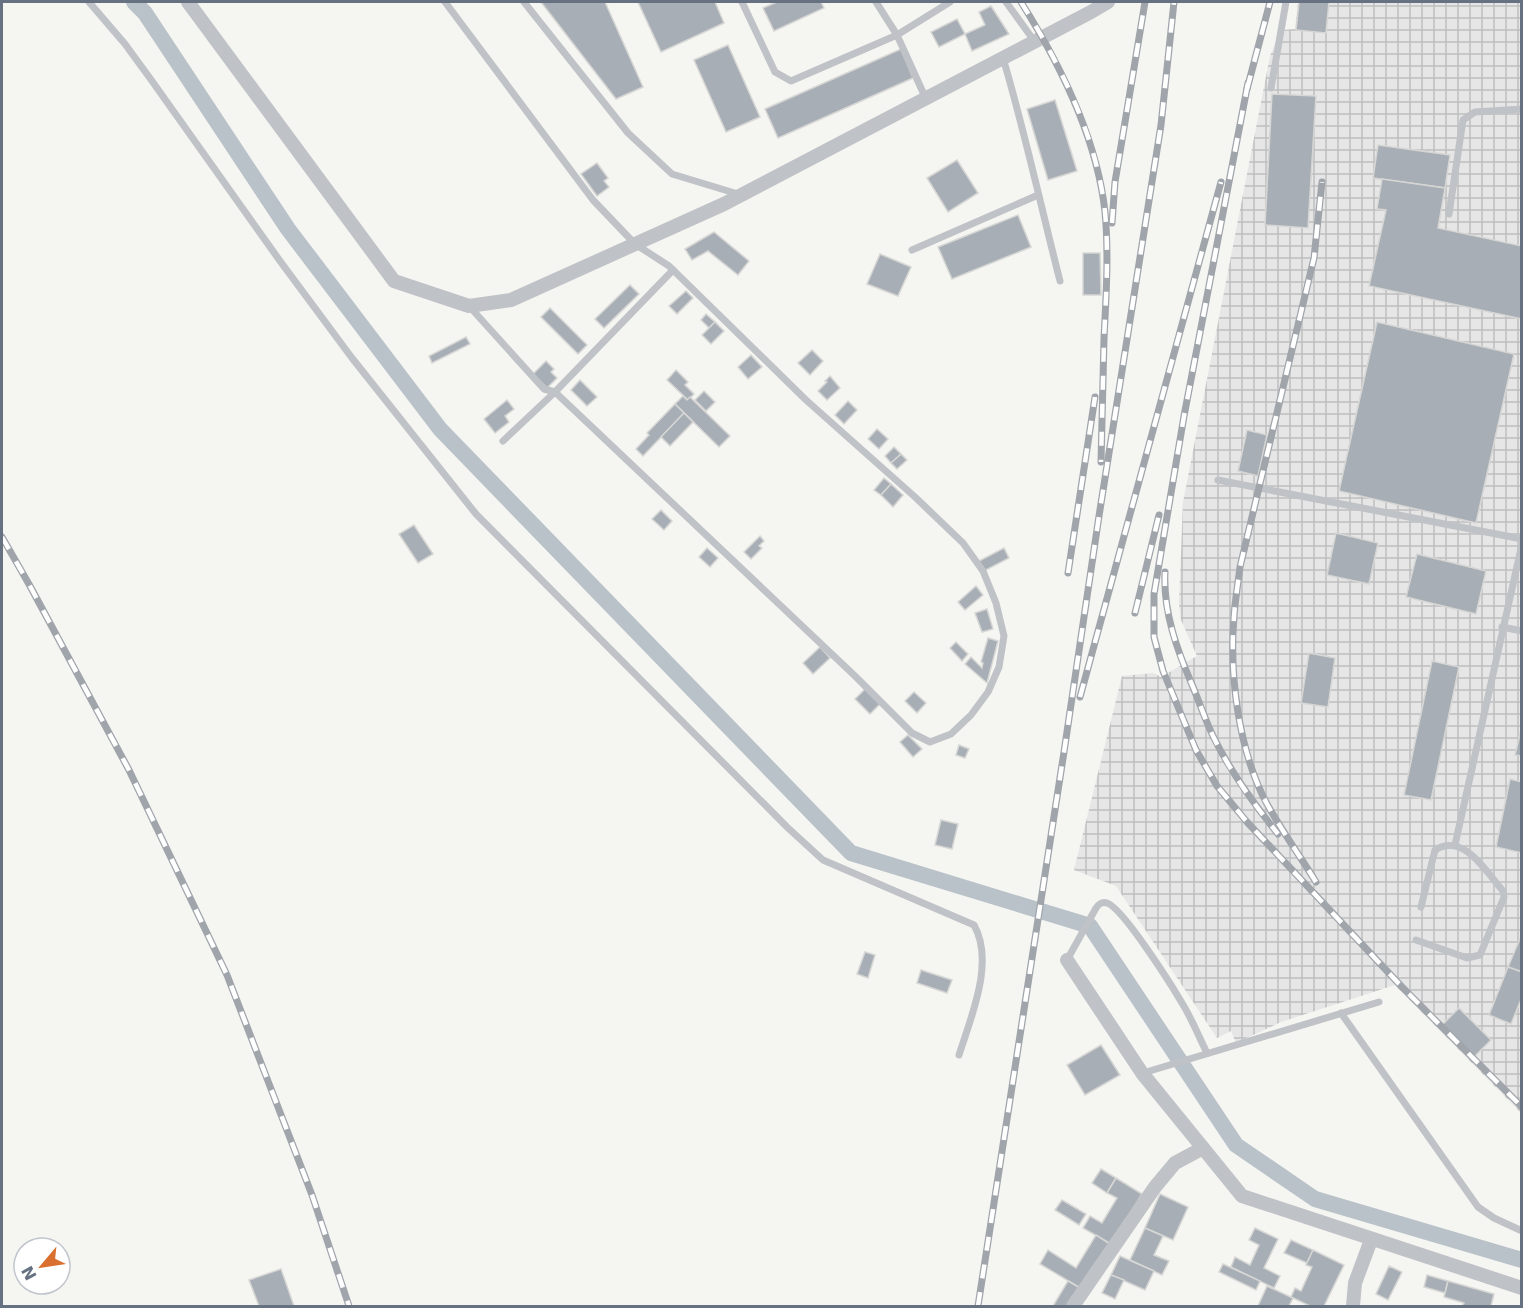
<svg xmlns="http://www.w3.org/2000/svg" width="1523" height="1308" font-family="'DejaVu Sans',sans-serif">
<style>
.industrial{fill:url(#industrial-grid)}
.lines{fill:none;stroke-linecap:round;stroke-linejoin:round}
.canal{stroke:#b9c2c8;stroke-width:16}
.building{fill:#a8aeb5;stroke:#d6d7d5;stroke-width:1.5}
.service{stroke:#bfc2c6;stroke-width:7}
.minor{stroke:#bfc2c6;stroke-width:14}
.rail-casing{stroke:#a0a5ab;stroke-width:7}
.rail{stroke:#fff;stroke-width:4.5;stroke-dasharray:14;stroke-linecap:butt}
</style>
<defs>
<pattern id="industrial-grid" width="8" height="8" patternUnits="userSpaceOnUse" patternTransform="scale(1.5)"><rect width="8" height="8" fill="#e6e6e6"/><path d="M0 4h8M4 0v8" fill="none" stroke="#bebfc0"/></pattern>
</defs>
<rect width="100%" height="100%" fill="#f5f5f2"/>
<path class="industrial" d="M1298,2H1521V1113L1395,985L1281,1022L1236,1043L1231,1031L1217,1038L1116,886L1074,870L1122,676L1153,673L1161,677L1197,656L1181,620L1179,604L1183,502L1270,56L1281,30L1295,29Z"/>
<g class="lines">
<path class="canal" d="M134,2L145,13L288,229L440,429L851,853L1090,926L1236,1145L1315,1199L1522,1260"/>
</g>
<g class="building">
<path d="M541,2H605L643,87L616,99Z"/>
<path d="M638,2H715L724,23L661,52Z"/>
<path d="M777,2H821L824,8L774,31L763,8Z"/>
<path d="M1299,2H1329L1326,33L1296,30Z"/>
<path d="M991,6L1009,34L972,51L965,34L985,25L979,12Z"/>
<path d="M957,19L965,34L939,47L931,32Z"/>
<path d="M728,45L760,117L726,132L694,60Z"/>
<path d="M901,49L913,78L778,138L765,109Z"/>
<path d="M1272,94L1316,96L1308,228L1265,225Z"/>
<path d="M1055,100L1077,171L1048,180L1027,109Z"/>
<path d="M1378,145L1450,155L1445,188L1373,178Z"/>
<path d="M957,160L978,193L948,212L927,178Z"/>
<path d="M597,163L608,178L604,181L609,187L597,196L581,174Z"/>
<path d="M1382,179L1445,188L1438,228L1522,246V319L1369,286L1386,210L1377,209Z"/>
<path d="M1018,215L1031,247L952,279L938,247Z"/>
<path d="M714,232L749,261L738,275L708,251L692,260L685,249Z"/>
<path d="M1083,253H1100L1101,295H1083Z"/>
<path d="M880,254L911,267L898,296L867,284Z"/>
<path d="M630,285L639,294L604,328L595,319Z"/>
<path d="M686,291L693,298L677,314L669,306Z"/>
<path d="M550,308L587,345L578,354L541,317Z"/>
<path d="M706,314L715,322L709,328L701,320Z"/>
<path d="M715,322L724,331L711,344L702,335Z"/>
<path d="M1377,322L1514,354L1476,523L1339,491Z"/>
<path d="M466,337L470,344L432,363L429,356Z"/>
<path d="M812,350L823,361L810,375L798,363Z"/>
<path d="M751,355L762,367L748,379L738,367Z"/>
<path d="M546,361L554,369L551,372L557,378L547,388L533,374Z"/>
<path d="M676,370L688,382L685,385L694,394L688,400L667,380Z"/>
<path d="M830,376L840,388L827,400L818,391L827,382L825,381Z"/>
<path d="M580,380L597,397L587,406L571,390Z"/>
<path d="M704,391L715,402L706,411L695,400Z"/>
<path d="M683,396L687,400L690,397L730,436L719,447L675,404Z"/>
<path d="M507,400L514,409L505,416L509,422L495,433L484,419Z"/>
<path d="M848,401L857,410L844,424L835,415Z"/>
<path d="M675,404L684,413L643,456L636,449L649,435L647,433Z"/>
<path d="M684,413L693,422L670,446L661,437Z"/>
<path d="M877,429L888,439L879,449L868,439Z"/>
<path d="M1247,430L1267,435L1258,476L1238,471Z"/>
<path d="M894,447L901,454L891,463L885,456Z"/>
<path d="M901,454L907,460L897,469L891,463Z"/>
<path d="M884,478L891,484L881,495L874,490Z"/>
<path d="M891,484L903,495L893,507L881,495Z"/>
<path d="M661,510L672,521L664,530L652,519Z"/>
<path d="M414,525L433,554L418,563L399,534Z"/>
<path d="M1336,533L1378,543L1369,584L1327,575Z"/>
<path d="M760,536L764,541L759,546L762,548L751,559L744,552Z"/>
<path d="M707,548L718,558L710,567L699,557Z"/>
<path d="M1004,548L1009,558L984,571L979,561Z"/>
<path d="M1417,554L1486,571L1476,614L1406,597Z"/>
<path d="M976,586L983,595L965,610L958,602Z"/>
<path d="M987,609L993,629L982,632L975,613Z"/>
<path d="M988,638L998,641L987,683L965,664L971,657L982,668L983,663L981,662Z"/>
<path d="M956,642L968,654L962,661L950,648Z"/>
<path d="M820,647L830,658L813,674L803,663Z"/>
<path d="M1309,653L1335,658L1328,707L1301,703Z"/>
<path d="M1432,661L1459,667L1431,800L1404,795Z"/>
<path d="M865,689L880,704L870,714L855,699Z"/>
<path d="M914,692L926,703L917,713L905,701Z"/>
<path d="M1522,726V756L1515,755Z"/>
<path d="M908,735L922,749L913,757L900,742Z"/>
<path d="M959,745L969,749L965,758L956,755Z"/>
<path d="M1510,779L1522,782V853L1496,847Z"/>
<path d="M941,820L958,824L952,849L935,845Z"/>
<path d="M1522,934V972L1508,967Z"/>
<path d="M865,952L875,955L868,978L857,974Z"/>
<path d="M1508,967L1522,972V997L1511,1024L1489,1015Z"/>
<path d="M921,970L952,980L947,993L917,983Z"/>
<path d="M1459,1008L1491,1040L1471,1060L1439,1028Z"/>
<path d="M1101,1045L1120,1075L1085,1095L1067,1065Z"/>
<path d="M1101,1169L1116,1178L1107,1193L1092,1183Z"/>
<path d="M1116,1178L1142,1194L1111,1244L1083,1228L1090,1216L1102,1223L1117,1198L1107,1193Z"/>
<path d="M1160,1194L1188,1207L1173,1240L1145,1228Z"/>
<path d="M1062,1200L1086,1214L1079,1225L1055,1210Z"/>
<path d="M1145,1228L1163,1236L1154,1255L1169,1261L1162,1275L1130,1260Z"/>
<path d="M1255,1228L1278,1239L1264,1268L1280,1276L1274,1288L1231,1267L1235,1257L1250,1265L1259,1245L1249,1240Z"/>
<path d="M1096,1235L1110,1244L1082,1289L1040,1264L1048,1250L1076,1268Z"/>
<path d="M1291,1240L1313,1250L1307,1263L1284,1253Z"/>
<path d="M1313,1250L1344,1265L1324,1306H1310L1291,1297L1295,1288L1301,1291L1312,1267L1306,1265Z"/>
<path d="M1120,1256L1154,1271L1145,1290L1111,1275Z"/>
<path d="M1223,1264L1260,1281L1256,1290L1219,1272Z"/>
<path d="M1389,1266L1402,1272L1388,1300L1376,1294Z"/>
<path d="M281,1269L294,1306H259L249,1280Z"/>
<path d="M1111,1275L1124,1280L1115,1299L1102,1293Z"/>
<path d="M1427,1275L1448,1281L1445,1293L1424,1287Z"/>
<path d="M1068,1281L1080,1288L1069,1306H1053Z"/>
<path d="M1448,1281L1494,1294L1491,1306H1462L1464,1303L1444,1297Z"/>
<path d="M1267,1286L1293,1298L1289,1306H1258Z"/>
</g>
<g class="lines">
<g class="service">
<path d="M89,2L125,44L152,81L280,261L352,358L476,514L788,828L823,860L974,925C995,962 971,1017 959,1055"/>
<path d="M445,2L593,200L635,244L669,266L806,400L915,497L963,543L983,571L996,603L1004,636L999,667L988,692L971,715L951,734L930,742L912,733L855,676L555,392L544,389L469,306"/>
<path d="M524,2L628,133L672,174L738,194"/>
<path d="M742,2L775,72L791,81L897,35L926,99"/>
<path d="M876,2L897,35L950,2"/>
<path d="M1006,2L1035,42"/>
<path d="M1003,58C1025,132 1041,207 1060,281"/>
<path d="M1271,88L1286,2"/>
<path d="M1449,214L1463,120L1475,112L1522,109"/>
<path d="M912,250L1038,195"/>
<path d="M503,441L555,392L673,270"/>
<path d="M1218,480L1522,539"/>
<path d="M1502,627L1522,631"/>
<path d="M1455,845L1522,544"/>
<path d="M1416,940L1467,958L1480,955L1504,897L1503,891C1486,872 1464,832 1435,850L1421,907"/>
<path d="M1067,960L1096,908C1099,904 1102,901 1107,903C1123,908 1172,986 1182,1003C1192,1019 1199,1037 1207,1053"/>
<path d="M1341,1013L1478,1207L1494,1218L1522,1231"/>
<path d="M1143,1073L1379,1002"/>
</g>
<g class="minor">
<path d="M188,2L394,281L469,306L511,300L724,204L1091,12L1108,2"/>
<path d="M1067,960L1142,1073L1242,1196L1522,1288"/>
<path d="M1073,1306L1155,1187L1175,1163L1203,1148"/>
<path d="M1353,1306L1355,1283L1371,1240"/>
</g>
<g class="rail-casing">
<g id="rail">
<path d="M1021,2C1060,64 1097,137 1105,212C1109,255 1106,296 1104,339C1103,380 1102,421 1101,462"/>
<path d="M1248,83L1184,416L1154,594V637L1163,671L1196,750L1217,786L1247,822L1402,987L1522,1107"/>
<path d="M1247,89L1270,2"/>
<path d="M1112,223L1115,182L1145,2"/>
<path d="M2,537L30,586L129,770L227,975L312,1195L349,1306"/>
<path d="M1165,572C1163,612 1177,650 1193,687C1200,704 1206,722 1214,738C1231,773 1254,804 1278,834"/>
<path d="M1068,573L1095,397"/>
<path d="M1135,613L1159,515"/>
<path d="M1080,697L1221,182"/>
<path d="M1316,882C1300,856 1282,831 1267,804C1239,752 1229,676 1234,617C1235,600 1238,584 1240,567L1314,258L1322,182"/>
<path d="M978,1306L1064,752L1099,516L1161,125L1174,2"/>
</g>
</g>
<use href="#rail" class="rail"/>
</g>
<rect width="1523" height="1308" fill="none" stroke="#667181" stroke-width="6"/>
<g transform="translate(42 1266) rotate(241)"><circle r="28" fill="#ffffff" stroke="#c2c6cd" stroke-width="1.5"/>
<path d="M0-4.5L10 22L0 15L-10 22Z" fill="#d9702f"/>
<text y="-9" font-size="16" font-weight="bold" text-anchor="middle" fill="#667181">N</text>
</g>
</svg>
